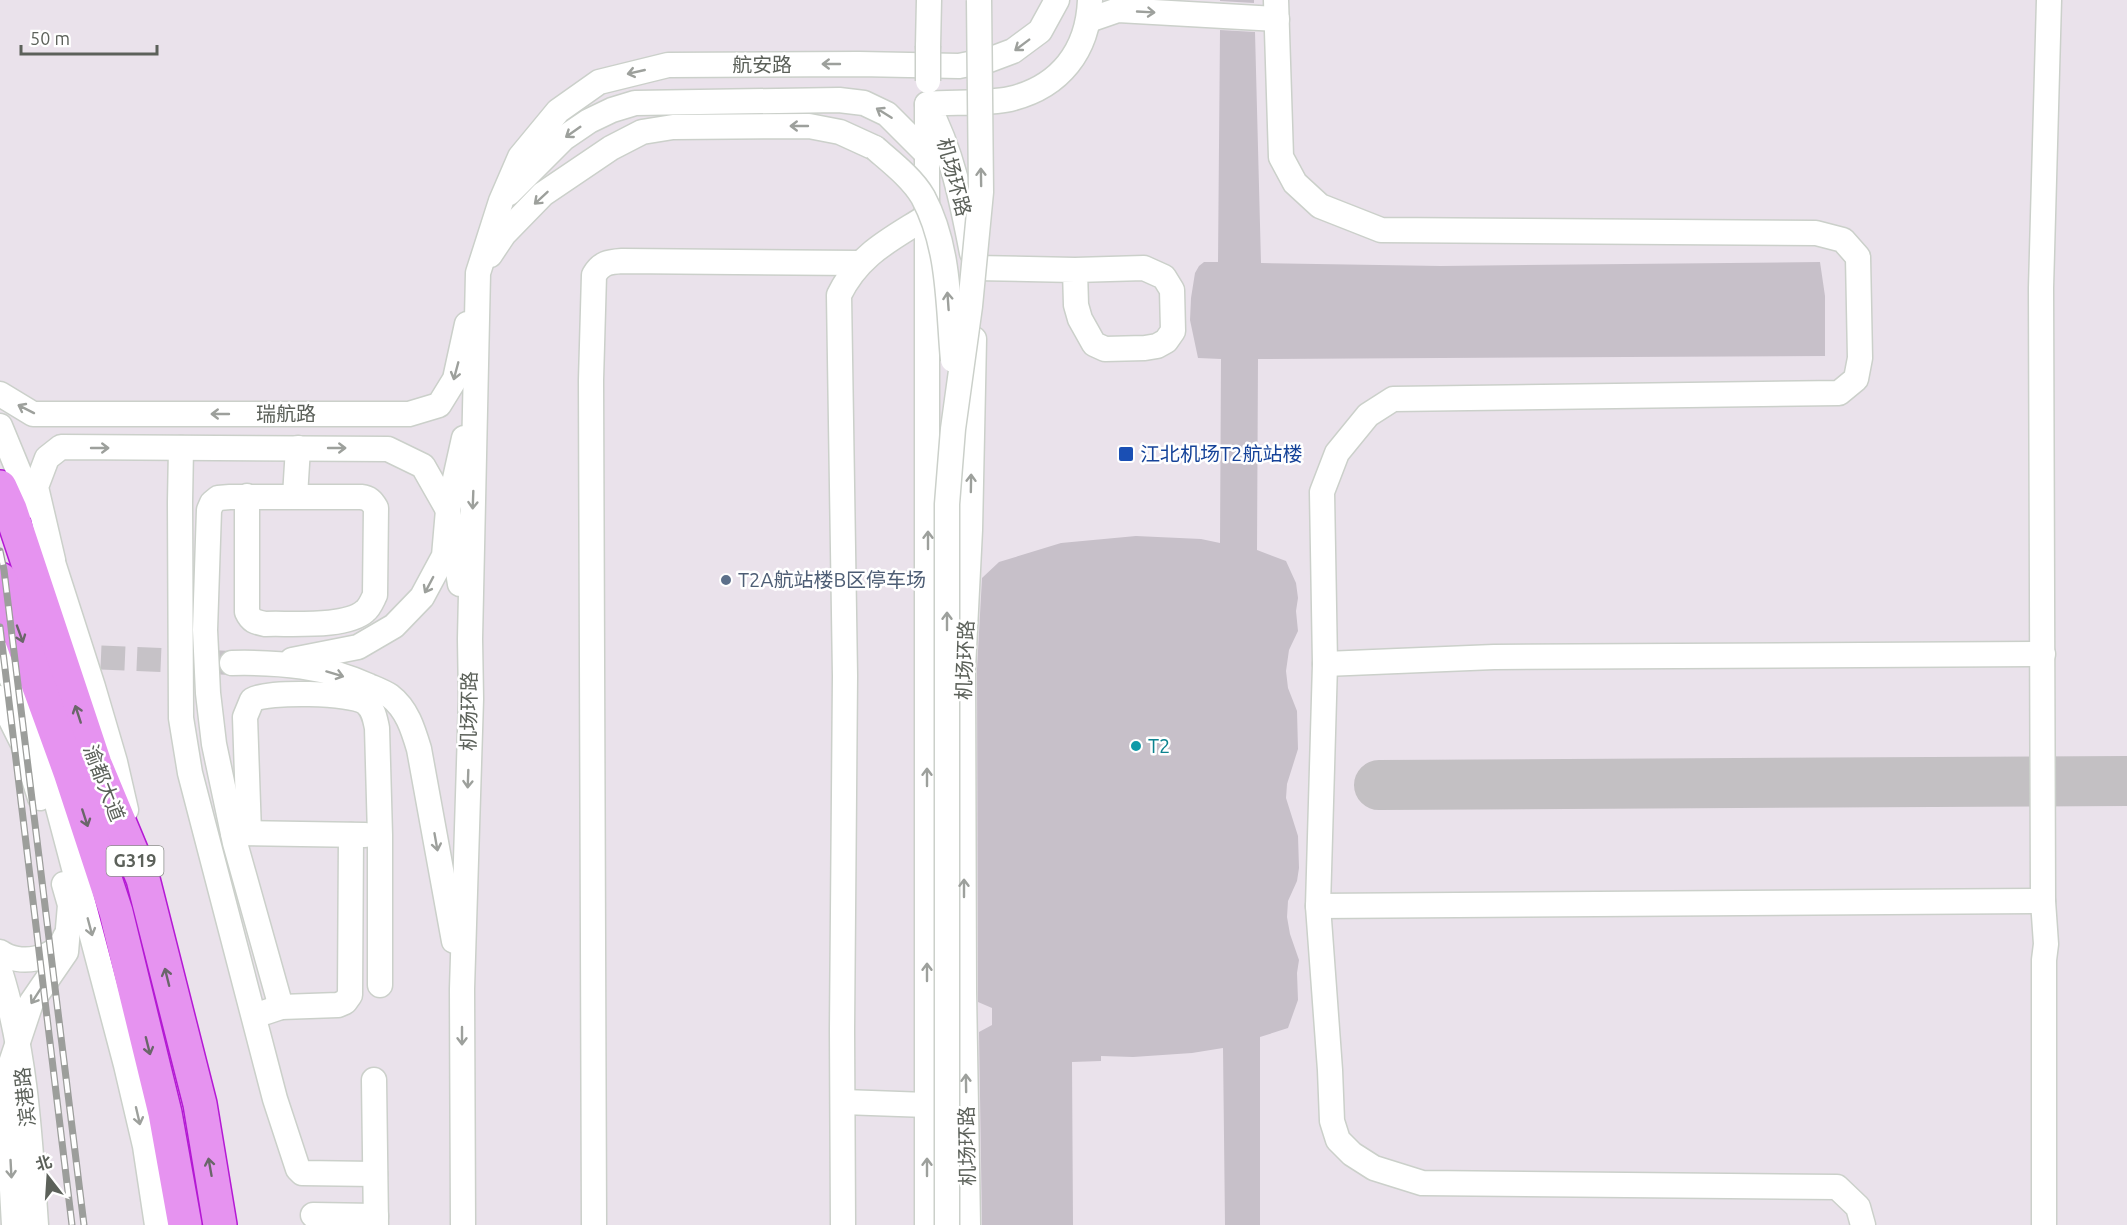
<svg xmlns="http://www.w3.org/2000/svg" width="2127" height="1225" font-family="Ubuntu,'Noto Sans SC',sans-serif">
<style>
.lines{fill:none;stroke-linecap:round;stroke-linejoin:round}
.taxiway{stroke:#c3c0c3;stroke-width:50}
.building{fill:#c7c0c9}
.minor-tunnel{stroke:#c6c2c7;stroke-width:24;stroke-dasharray:24 12;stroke-linecap:butt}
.minor-casing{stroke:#cbd0ca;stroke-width:27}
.highway-casing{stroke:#b419d4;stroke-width:36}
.minor{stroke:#fff;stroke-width:24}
.highway{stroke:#e693f0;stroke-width:33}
.rail-casing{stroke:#9c9e9b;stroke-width:7}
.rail{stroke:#fff;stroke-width:4.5;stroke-dasharray:14;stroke-linecap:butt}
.minor-bridge-casing{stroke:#cbd0ca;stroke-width:27;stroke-linecap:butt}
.minor-bridge{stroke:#fff;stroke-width:24}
.oneway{stroke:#9da09c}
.oneway2{stroke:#6a6669}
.transit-dot{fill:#1a4fb4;stroke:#fff;stroke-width:2}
.service-dot{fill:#5c6f8a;stroke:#fff;stroke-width:2}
.culture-dot{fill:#0f9aa8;stroke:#fff;stroke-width:2}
.labels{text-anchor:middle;stroke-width:5;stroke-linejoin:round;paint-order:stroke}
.shield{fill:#fff;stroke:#8d908c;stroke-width:1.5}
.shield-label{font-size:18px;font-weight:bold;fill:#5c615a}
.street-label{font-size:20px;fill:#5c615a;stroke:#fff}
.transit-label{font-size:20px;fill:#164399;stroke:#fff;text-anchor:start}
.service-label{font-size:20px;fill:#4e5e75;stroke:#fff;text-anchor:start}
.culture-label{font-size:20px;fill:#0d838f;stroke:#fff;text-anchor:start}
</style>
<rect width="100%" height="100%" fill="#eae2eb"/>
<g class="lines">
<path class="taxiway" d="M1379,785L2127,781"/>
</g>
<g class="building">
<path d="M1220,0H1254V3L1220,1Z"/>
<path d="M1220,30L1255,32L1261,263L1441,266L1820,262L1825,296V356L1258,359L1257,550L1286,561L1296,583L1298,598L1296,611L1298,631L1289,650L1286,671L1288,688L1297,711L1298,749L1287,784L1286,798L1298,836L1299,868L1297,881L1288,901L1287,917L1290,934L1299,960L1297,973L1298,1000L1288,1028L1260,1037V1225H1225L1223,1048L1192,1053L1133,1057L1101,1056V1061L1072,1062L1073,1225H982L979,1032L992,1025V1008L978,1002L977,669L982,578L999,562L1061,543L1136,536L1201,539L1220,543L1221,359L1198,358L1190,320L1191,298L1195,273L1199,266L1204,262H1218Z"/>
</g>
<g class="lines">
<path class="minor-tunnel" d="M65,656L232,663"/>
<g class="minor-casing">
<g id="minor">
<path d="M1276,0L1281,157L1295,183L1320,206L1381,230L1816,233L1843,240L1858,257L1860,358L1856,379L1839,393L1393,399L1368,415L1337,453L1322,492L1325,664L1318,906L1330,1070L1332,1121L1338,1140L1352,1154L1374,1168L1422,1183L1837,1187L1858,1207L1863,1225"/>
<path d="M1089,20L1118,10L1277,19"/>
<path d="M928,46L929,0"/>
<path d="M509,193L564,138L589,121L612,110L635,103L839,100L864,103L887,114L926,153"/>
<path d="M972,253C962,201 952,151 927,104C951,102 988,104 1010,99C1060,87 1088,51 1090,0"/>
<path d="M490,255L504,234L543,194L611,148L642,132L673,127L809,126L840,132L875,148"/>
<path d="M975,268L1075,270L1144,268L1164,277L1172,290L1173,331L1166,341L1157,346L1145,348L1105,349L1094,344L1080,319L1076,305L1075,270"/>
<path d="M0,394L33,414H409L439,405L455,379L467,324"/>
<path d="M0,426L33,506"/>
<path d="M181,448L180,502L181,718L190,773L275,1099L298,1169L302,1173L375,1174"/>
<path d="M247,496V612C251,621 255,622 265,624C291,623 346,628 365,611C370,607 372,601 375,595L376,508C372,501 369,498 361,497H230L218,498L212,503L209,510L205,630L208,693L214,744L235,843L281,1007"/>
<path d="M295,496L298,448"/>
<path d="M48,547L93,687L115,762L126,810"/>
<path d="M53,560L36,487L47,458L61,447L388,449L423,466L448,510L460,584"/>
<path d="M0,653L42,747L126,1065L145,1146L157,1225"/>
<path d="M292,660L358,647L394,626L422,597L444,556L448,510L464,438"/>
<path d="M232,663C279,662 326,666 369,686C376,689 384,692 390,696C407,709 413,729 419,749L454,941"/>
<path d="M1325,664L1494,657L2043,654"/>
<path d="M0,698L23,744L40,798"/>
<path d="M233,833L365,835"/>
<path d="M249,833L245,717L252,700C267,691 352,692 366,703C374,710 375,719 377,728L380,835V985"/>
<path d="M1318,906L2043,901"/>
<path d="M0,952C18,966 57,960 65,937"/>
<path d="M0,971C26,1053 30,1139 36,1225"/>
<path d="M266,1012L281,1007L338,1005L345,1002L350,995L351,835"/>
<path d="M0,1071L8,1119L14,1225"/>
<path d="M374,1080L376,1225"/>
<path d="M3,1087L31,1003L66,952L70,905L64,884"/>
<path d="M843,1102L927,1105"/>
<path d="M313,1215L376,1216"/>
<path d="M463,1225L462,989L471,699L470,639L478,273L501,201L520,157L558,111L599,82L668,65L859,64L959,66L989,60L1013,51L1040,31L1057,0"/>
<path d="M594,1225L591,380L594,275C601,263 608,262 622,261L858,263"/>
<path d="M843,1225L842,1030L845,676L839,295C859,254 890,240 926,217"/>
<path d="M927,1225V105"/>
<path d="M968,1225L964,991L963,669L970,530L974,339"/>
<path d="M2044,1225V960L2046,944L2043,901L2041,288L2049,0"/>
</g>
</g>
<g class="highway-casing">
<g id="highway">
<path d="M0,487L10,509L95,764L143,879L200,1104L220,1225"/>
<path d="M0,579L70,772L116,912L165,1113L185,1225"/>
</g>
</g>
<use href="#minor" class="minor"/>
<use href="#highway" class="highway"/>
<g class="rail-casing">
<g id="rail">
<path d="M0,551L4,570L84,1225"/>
<path d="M0,627L72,1225"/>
</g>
</g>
<use href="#rail" class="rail"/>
<g class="minor-bridge-casing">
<g id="minor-bridge">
<path d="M928,81V46"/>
<path d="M875,148C891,162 912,178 923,197C950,247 948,306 953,360"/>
<path d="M947,1225V504L953,429L970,306L981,192L979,0"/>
</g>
</g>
<use href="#minor-bridge" class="minor-bridge"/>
</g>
<defs><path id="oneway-shaft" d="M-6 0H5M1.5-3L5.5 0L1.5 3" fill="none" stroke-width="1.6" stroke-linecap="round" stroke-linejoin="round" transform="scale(1.5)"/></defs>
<g class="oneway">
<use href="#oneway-shaft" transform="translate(1146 12) rotate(3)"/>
<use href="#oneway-shaft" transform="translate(1022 45) rotate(143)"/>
<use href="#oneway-shaft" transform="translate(831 64) rotate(180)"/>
<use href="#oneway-shaft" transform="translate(636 72) rotate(167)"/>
<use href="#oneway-shaft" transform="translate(884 113) rotate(-148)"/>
<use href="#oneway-shaft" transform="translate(799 126) rotate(-180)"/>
<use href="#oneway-shaft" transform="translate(573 132) rotate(145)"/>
<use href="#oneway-shaft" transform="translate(981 177) rotate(-91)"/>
<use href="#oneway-shaft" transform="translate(541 198) rotate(137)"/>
<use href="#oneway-shaft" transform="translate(948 301) rotate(-94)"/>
<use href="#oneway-shaft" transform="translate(456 371) rotate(105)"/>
<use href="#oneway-shaft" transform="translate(26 409) rotate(-153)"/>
<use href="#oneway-shaft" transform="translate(220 414) rotate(180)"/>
<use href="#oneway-shaft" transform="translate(100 448)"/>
<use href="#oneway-shaft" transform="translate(337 448)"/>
<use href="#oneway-shaft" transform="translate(971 483) rotate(-89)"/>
<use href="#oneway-shaft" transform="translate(473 500) rotate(92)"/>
<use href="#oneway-shaft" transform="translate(928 540) rotate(-90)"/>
<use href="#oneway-shaft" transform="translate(429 585) rotate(118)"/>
<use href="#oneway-shaft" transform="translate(947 621) rotate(-90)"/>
<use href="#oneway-shaft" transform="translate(335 674) rotate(17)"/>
<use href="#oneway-shaft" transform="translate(927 777) rotate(-90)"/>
<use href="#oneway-shaft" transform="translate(468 779) rotate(92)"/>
<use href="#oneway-shaft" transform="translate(436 842) rotate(80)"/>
<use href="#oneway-shaft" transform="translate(964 888) rotate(-90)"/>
<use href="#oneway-shaft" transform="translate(90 927) rotate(75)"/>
<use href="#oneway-shaft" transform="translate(927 972) rotate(-90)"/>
<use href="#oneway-shaft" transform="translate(36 996) rotate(123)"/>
<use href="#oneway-shaft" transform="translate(462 1036) rotate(90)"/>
<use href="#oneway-shaft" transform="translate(966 1083) rotate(-91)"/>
<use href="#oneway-shaft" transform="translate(138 1116) rotate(77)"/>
<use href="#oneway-shaft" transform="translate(927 1167) rotate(-90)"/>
<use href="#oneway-shaft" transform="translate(11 1169) rotate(87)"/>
</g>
<g class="oneway2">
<use href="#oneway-shaft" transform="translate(20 634) rotate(70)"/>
<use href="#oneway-shaft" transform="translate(78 714) rotate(-108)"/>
<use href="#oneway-shaft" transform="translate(85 818) rotate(72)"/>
<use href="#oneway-shaft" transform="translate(167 977) rotate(-104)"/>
<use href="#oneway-shaft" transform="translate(148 1046) rotate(76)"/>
<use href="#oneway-shaft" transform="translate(210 1167) rotate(-100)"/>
</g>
<rect class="transit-dot" x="1118" y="446" width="16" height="16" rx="3"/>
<circle class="service-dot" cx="726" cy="580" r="6"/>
<circle class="culture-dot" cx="1136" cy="746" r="6"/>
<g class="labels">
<rect class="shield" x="106.5" y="846" width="57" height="30" rx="4.5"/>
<g class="shield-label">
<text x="135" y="867">G319</text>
</g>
<g class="street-label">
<text x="762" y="72">航安路</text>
<text transform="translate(954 177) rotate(75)" y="7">机场环路</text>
<text x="286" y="421">瑞航路</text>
<text transform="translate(965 660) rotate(-88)" y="7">机场环路</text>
<text transform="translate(469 711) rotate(-89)" y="7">机场环路</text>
<text transform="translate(104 783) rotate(69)" y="7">渝都大道</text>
<text transform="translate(25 1097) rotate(-96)" y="7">滨港路</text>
<text transform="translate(967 1146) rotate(-91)" y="7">机场环路</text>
</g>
<g class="transit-label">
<text x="1140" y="461">江北机场T2航站楼</text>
</g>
<g class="service-label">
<text x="738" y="587">T2A航站楼B区停车场</text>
</g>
<g class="culture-label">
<text x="1148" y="753">T2</text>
</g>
</g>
<g transform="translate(48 1177) rotate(343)" stroke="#ffffff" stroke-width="4.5" paint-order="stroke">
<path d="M0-4.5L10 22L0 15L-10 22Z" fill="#5c615a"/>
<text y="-9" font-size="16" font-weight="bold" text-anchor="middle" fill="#5c615a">北</text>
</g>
<path d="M21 45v9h136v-9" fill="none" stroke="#5c615a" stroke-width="3"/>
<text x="30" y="45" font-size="18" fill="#5c615a" stroke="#ffffff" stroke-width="4.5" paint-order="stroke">50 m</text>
</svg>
